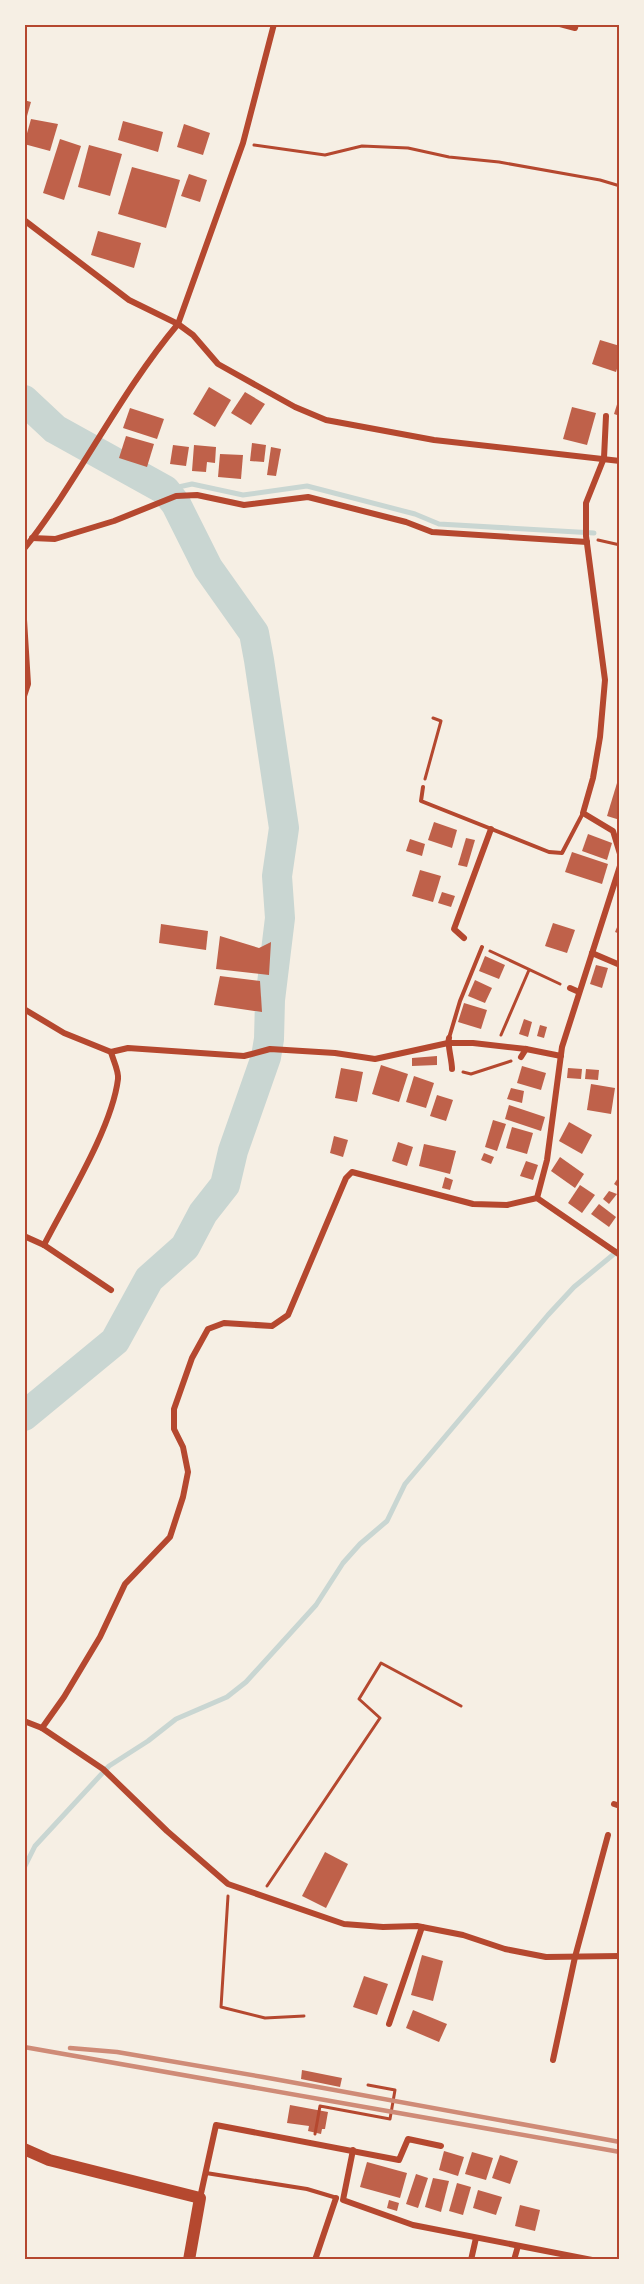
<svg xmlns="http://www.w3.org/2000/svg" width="644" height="2284" font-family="Quicksand,sans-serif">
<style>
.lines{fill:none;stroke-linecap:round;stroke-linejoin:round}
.stream{stroke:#c9d6d2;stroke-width:5}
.river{stroke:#c9d6d2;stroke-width:30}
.building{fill:#bf614a}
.path{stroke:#b5482f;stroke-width:3}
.service{stroke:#b5482f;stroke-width:4}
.minor{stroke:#b5482f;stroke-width:6}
.secondary{stroke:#b5482f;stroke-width:12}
.rail{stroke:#cf8b77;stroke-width:4.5}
.neatline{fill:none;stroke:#b5482f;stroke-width:2}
</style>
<rect width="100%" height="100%" fill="#f6efe4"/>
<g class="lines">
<g class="stream">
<path d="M165,490L192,484L243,495L307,486L415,514L439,524L594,533"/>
<path d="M24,1868L35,1846L109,1766L148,1741L176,1719L227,1697L246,1682L316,1605L343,1563L360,1544L387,1521L405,1484L548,1315L574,1287L620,1249"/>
</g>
<path class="river" d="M24,400L55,429L165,490L176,504L208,568L254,633L259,660L284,828L277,876L280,918L270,1000L269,1039L266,1057L233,1151L225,1185L203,1213L185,1247L149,1279L115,1341L24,1416"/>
</g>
<g class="building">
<path d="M24,100L31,102L25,123H24Z"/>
<path d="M31,119L58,124L50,151L24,144Z"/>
<path d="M123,121L163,132L158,152L118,140Z"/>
<path d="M184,124L210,133L203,155L177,147Z"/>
<path d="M60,139L81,146L64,200L43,193Z"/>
<path d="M89,145L122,154L110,196L78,187Z"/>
<path d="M132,167L180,180L166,228L118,214Z"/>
<path d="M189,174L207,180L200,202L181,196Z"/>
<path d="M98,231L141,243L134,268L91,255Z"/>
<path d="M600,340L620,346V359L616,372L592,364Z"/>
<path d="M209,387L231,400L215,427L193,414Z"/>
<path d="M245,392L265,404L251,425L231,413Z"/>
<path d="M620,395V416L614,414Z"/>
<path d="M572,407L596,413L587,445L563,439Z"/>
<path d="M130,408L164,419L157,439L123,428Z"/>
<path d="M126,436L154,444L147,467L119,458Z"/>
<path d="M252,443L266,445L264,462L250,461Z"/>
<path d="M173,445L189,447L186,466L170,464Z"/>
<path d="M194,445L216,447L215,463L207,462L206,472L192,471Z"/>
<path d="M271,447L281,449L276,476L267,475Z"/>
<path d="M220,454L243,455L241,479L218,477Z"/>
<path d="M617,783L620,784V820L607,816Z"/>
<path d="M434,822L457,830L452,848L428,840Z"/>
<path d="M588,834L612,843L607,860L582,851Z"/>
<path d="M466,838L475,840L467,867L458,865Z"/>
<path d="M410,839L425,844L422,856L406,851Z"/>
<path d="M572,852L608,864L602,884L565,872Z"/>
<path d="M420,870L441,876L433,902L412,896Z"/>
<path d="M442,892L455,896L451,907L438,903Z"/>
<path d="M620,920V934L615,932Z"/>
<path d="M553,923L575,930L567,953L545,946Z"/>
<path d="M161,924L208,931L206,950L159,943Z"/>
<path d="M220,936L259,948L271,942L269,975L216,969Z"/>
<path d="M485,956L505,965L499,979L479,971Z"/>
<path d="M596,965L608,968L602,988L590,984Z"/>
<path d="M220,976L260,981L262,1012L214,1005Z"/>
<path d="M475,980L492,988L485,1003L468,996Z"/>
<path d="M464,1003L487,1010L481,1029L458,1022Z"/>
<path d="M524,1019L532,1022L528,1037L519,1034Z"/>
<path d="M540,1025L547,1027L544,1038L537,1036Z"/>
<path d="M437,1056V1065L412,1066V1058Z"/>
<path d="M381,1065L408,1074L399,1102L372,1094Z"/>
<path d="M522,1066L546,1073L541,1090L517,1083Z"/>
<path d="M341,1068L363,1072L357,1102L335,1098Z"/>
<path d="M568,1068L582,1069L581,1079L567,1078Z"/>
<path d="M586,1069L599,1070L598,1080L585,1079Z"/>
<path d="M414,1076L434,1083L426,1108L406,1102Z"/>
<path d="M591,1084L615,1088L611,1114L587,1110Z"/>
<path d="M511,1088L524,1091L522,1103L507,1099Z"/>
<path d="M437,1095L453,1100L446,1121L430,1116Z"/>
<path d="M509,1105L545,1117L541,1131L505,1119Z"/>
<path d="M493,1120L506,1124L497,1151L485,1147Z"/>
<path d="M569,1122L592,1135L582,1154L559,1141Z"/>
<path d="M512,1127L533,1133L527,1154L506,1148Z"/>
<path d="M334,1136L348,1140L343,1157L330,1153Z"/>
<path d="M398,1142L413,1147L407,1166L392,1161Z"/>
<path d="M424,1144L456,1151L450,1174L419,1166Z"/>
<path d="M484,1153L494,1157L491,1164L481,1160Z"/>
<path d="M560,1157L584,1174L575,1188L551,1171Z"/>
<path d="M526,1161L538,1165L533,1180L520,1176Z"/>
<path d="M620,1175V1188L614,1184Z"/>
<path d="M445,1177L453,1180L450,1190L442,1188Z"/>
<path d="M580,1185L595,1195L582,1213L568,1203Z"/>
<path d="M609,1191L617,1194L609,1204L603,1199Z"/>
<path d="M599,1204L616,1217L609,1227L591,1214Z"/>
<path d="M325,1852L348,1864L326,1908L302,1896Z"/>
<path d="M422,1955L443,1961L433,2001L411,1995Z"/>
<path d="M364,1976L388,1984L377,2015L353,2007Z"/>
<path d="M413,2010L447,2024L439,2042L406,2028Z"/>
<path d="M302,2070L342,2078L340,2087L301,2079Z"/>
<path d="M290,2105L328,2112L325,2129H322L321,2134L308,2131L309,2126L287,2123Z"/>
<path d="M444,2151L464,2157L458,2176L439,2170Z"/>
<path d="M472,2152L493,2158L486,2180L465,2174Z"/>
<path d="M500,2155L518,2161L510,2184L492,2178Z"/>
<path d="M367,2162L407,2173L400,2198L360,2187Z"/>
<path d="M416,2174L428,2178L418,2208L406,2204Z"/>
<path d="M433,2178L449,2181L441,2212L425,2207Z"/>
<path d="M457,2183L471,2187L463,2215L449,2211Z"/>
<path d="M478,2190L502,2197L496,2215L473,2208Z"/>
<path d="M389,2200L399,2203L397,2211L387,2208Z"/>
<path d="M520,2205L540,2210L535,2231L515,2226Z"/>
</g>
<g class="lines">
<g class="path">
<path d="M254,145L325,155L362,146L408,148L449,157L499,162L600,180L620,186"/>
<path d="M598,540L620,545"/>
<path d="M425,779L441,721L433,718"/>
<path d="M490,951L560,984"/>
<path d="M501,1035L529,970"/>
<path d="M463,1072L471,1074L511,1061"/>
<path d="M267,1886L380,1718L359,1699L381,1663L461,1706"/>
<path d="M228,1896L221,2007L265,2018L304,2016"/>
<path d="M315,2134L320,2106L390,2119L395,2090L368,2085"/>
</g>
<g class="service">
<path d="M423,787L421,801L549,852L562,853L583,813"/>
<path d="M449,1038L460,1001L482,947"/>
<path d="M206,2173L307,2189L337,2198"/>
</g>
<g class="minor">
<path d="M560,24L575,28L576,24"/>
<path d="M24,220L129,300L178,324L193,335L218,364L295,407L326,420L434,440L620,461"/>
<path d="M606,416L604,458L586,503V536L605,680L600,737L593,778L583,813L613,831L620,854"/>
<path d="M32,538L55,539L114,521L176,496L197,495L244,505L308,497L406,522L432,532L587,542"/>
<path d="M24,549C80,478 119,394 178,324L243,143L274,24"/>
<path d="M24,620L28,684L24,696"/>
<path d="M464,938L454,929L491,829"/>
<path d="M592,953L620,965"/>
<path d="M570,988L579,992"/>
<path d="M24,1009L64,1033L111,1052L128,1048L244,1056L270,1049L335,1053L375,1059L448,1043H473L526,1049L561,1056"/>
<path d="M449,1038C447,1044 452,1060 452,1069"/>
<path d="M521,1057L526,1049"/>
<path d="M537,1198L620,1255"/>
<path d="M24,1236L44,1245L111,1290"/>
<path d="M44,1245C67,1200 112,1128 118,1079C119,1071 113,1060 111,1052"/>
<path d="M24,1721L42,1728L103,1769L167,1831L228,1884L344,1924L383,1927L417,1926L463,1935L505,1949L546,1957L620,1956"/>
<path d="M42,1728L64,1697L100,1637L125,1584L170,1537L183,1497L188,1472L183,1447L174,1429V1409L192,1358L208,1329L224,1323L272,1326L288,1315L346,1178L352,1172L473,1204L507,1205L537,1198L547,1160L562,1047L620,866"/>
<path d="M614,1804L620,1806"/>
<path d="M389,2024L422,1927"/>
<path d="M553,2060L575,1957L608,1835"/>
<path d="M353,2150L343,2200L413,2225L592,2260"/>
<path d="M200,2198L216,2125L399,2160L408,2139L441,2146"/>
<path d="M315,2260L336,2198"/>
<path d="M471,2260L476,2238"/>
<path d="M514,2260L518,2246"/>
</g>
<path class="secondary" d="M24,2149L49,2160L200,2198L189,2260"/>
<g class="rail">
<path d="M24,2047L620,2152"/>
<path d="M70,2048L117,2052L263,2077L620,2142"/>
</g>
</g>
<rect width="644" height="2284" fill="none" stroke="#f6efe4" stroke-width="51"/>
<rect x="26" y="26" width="592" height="2232" class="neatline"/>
</svg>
